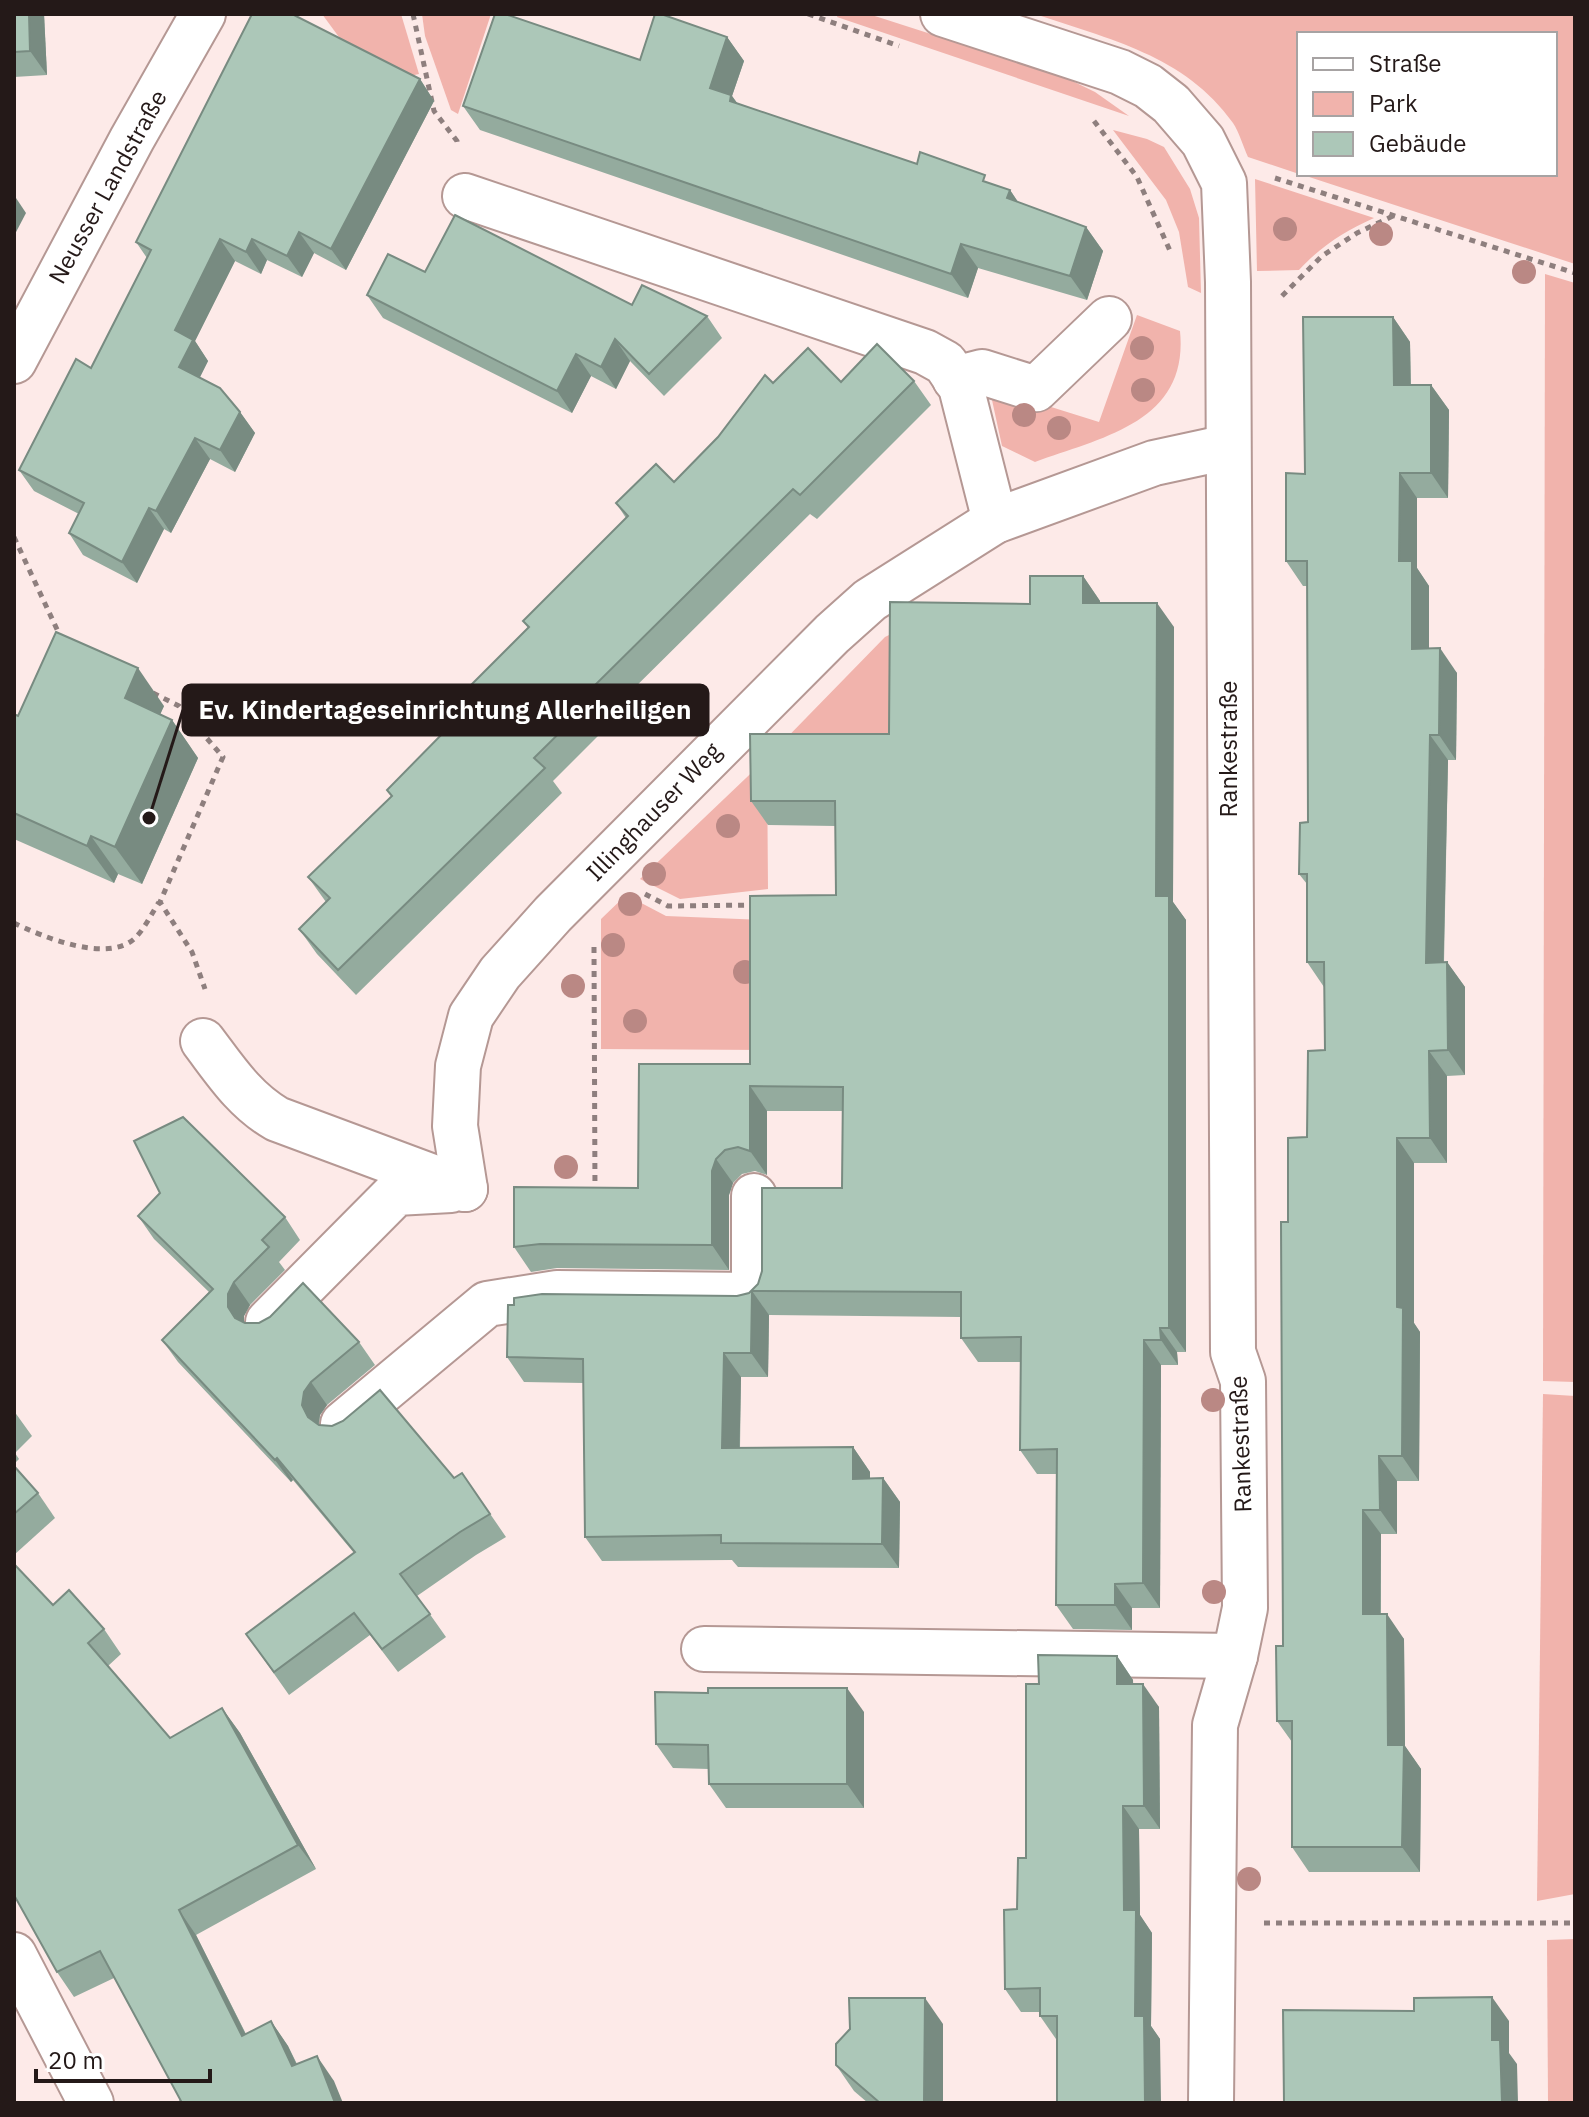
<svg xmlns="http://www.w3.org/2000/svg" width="1589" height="2117" font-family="'IBM Plex Sans',sans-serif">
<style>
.green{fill:#f1b3ac}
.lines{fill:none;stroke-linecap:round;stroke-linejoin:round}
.minor-casing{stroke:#b59894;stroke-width:48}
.path{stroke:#8e7f7e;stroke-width:5;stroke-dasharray:6 6;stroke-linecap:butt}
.minor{stroke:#fff;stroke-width:44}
.tree{fill:#ba8884}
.wall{fill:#94ab9e}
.shaded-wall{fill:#788b81}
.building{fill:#acc7b8;stroke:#788b81;stroke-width:2}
.labels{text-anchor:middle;stroke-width:7;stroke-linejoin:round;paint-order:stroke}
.street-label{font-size:24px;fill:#241918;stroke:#fff}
.leader{fill:none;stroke:#241918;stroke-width:3}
.callout-dot{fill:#241918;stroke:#fff;stroke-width:3}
.callout{fill:#241918;stroke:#241918;stroke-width:3}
.callout-label{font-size:26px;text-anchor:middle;font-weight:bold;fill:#fff}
</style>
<rect width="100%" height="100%" fill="#fdeae8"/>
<g class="green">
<path d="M322,14H401L419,74L405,77L347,48Z"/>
<path d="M422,14H491L458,114L451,110L425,36Z"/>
<path d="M838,14H868L878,17L1062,76L1095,92L1129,116L837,17Z"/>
<path d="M1035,14H1575V264L1300,174H1555V34H1299V174L1248,157C1243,146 1239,132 1233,123C1185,55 1108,39 1035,14Z"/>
<path d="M1113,130L1147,139L1164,147L1190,189L1199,218L1201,293L1188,287L1179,232L1166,200Z"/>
<path d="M1255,179L1374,218C1345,231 1321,246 1299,270L1257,271Z"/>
<path d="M1545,274L1575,283V1382L1543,1381Z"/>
<path d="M1137,315L1180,331C1189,422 1103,437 1035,462L1002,446L992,400L1010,394L1099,422Z"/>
<path d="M907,626V758H767L768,889L680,899L640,879L767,758L885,637Z"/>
<path d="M626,895L666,916L767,920V1050L601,1049V919Z"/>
<path d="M1543,1394L1575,1396V1894L1537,1901Z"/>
<path d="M1575,1939V2103H1548L1547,1940Z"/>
</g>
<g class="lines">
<g class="minor-casing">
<g id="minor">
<path d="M943,14L1120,72L1148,86L1171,104L1203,141L1224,183L1228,282L1233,1352L1243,1381L1245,1608L1235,1656L1215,1725L1211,2103"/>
<path d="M465,196L925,352L945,363L961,387L995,521"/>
<path d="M14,361L132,139L203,14"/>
<path d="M955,379L982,372L1036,389L1109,319"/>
<path d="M203,1041C225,1070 244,1100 277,1119L465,1189"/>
<path d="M465,1189L455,1126L458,1066L471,1016L500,973L553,914L832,634L870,600L995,521L1154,463L1228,447"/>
<path d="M268,1322L396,1193L451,1190"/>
<path d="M343,1424L487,1304L557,1293L754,1295V1196"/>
<path d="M704,1649L1235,1656"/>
<path d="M14,1955L91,2103"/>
</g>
</g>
<g class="path">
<path d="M413,14L434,111L457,141L458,147"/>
<path d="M808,14L899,46"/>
<path d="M1094,121L1137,177L1171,253"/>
<path d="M1275,178L1575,273"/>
<path d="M1282,296L1322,256L1357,233L1393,216"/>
<path d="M14,537L61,638"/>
<path d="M153,693L179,706L223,757L160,902L192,952L205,989"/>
<path d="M645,894L668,906L757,905"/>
<path d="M14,923C43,937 106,963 134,939C144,930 152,913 159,902"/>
<path d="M594,947L595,1193"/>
<path d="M1264,1923H1575"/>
</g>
<use href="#minor" class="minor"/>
</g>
<g class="tree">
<circle cx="1285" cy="229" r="12"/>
<circle cx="1381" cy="234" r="12"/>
<circle cx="1524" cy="272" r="12"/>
<circle cx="1142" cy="348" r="12"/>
<circle cx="1143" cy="390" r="12"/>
<circle cx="1024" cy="415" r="12"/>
<circle cx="1059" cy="428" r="12"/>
<circle cx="728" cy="826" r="12"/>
<circle cx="654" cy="874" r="12"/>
<circle cx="630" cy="904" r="12"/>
<circle cx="613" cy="945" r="12"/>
<circle cx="745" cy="972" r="12"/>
<circle cx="573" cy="986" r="12"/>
<circle cx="635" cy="1021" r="12"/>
<circle cx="566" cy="1167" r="12"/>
<circle cx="1213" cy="1400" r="12"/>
<circle cx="1214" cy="1592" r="12"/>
<circle cx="1249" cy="1879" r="12"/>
</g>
<g class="wall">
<path d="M14,14H44L47,75L14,77Z"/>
<path d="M727,37L744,61L732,96L738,104L917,164L991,184L1010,190L1018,202L1086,227L1103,251L1087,300L978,268L968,298L480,130L463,106Z"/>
<path d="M420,79L434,101L346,270L314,253L302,277L267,260L261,274L235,261L195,341L208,361L200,377L240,412L255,433L235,472L210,459L171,533L164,529L137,583L83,555L69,533L79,514L34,491L19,470L91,368L147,258L136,242Z"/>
<path d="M425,272L707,316L722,338L664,396L630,361L616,389L591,376L572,413L383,318L367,295Z"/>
<path d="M1393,317L1410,342L1411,385H1431L1449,410L1448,498H1417V568L1429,586V648L1457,673L1456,760H1448L1444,963L1447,962L1465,987V1075L1447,1076V1163H1414V1323L1420,1332L1419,1481H1397V1534H1381V1614L1404,1639L1405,1746L1421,1769L1420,1872H1309L1292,1847V1742L1277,1721L1283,1646L1288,1222L1325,1050L1324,987L1307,962V884L1299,874L1308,822L1307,586H1303L1286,561L1305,474Z"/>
<path d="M914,381L931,405L817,519L810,514L609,713L614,720L553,781L562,793L356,995L317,954L299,929L326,902L308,877L392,796L387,790L448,728L440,716L528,628L523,621L626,518L616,503L674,482L773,383Z"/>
<path d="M1083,576L1100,601V603L1174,627L1173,902L1186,920V1352H1177L1178,1365H1161L1160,1608H1132V1630L1073,1629L1056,1605L1057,1474H1037L1020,1450L1021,1362H978L961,1338V1317L769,1315L768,1377H741L740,1448L853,1447L870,1472V1478H883L900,1502L899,1568L738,1567L732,1560L602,1561L585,1537L584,1383L524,1382L507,1357L749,1293L758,1284L842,1188L843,1111H767V1175L755,1171L742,1174L733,1183L729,1195V1270L557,1268L531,1272L514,1247L638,1188L750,1064L836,895V826L768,825L751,801L889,734L1030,604Z"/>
<path d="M164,706L160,714L172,720L198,758L142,884L118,874L114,883L14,839V714L18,716Z"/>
<path d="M138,1216L285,1217L300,1240L279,1262L285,1270L250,1305L244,1316V1323L359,1342L375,1365L327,1405L320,1415L319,1425L454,1478L462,1473L506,1537L476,1555L417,1596L446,1637L398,1672L370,1635L289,1695L246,1634L354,1553L293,1480L291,1482L178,1362L162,1340L209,1292L154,1239Z"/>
<path d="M14,1411L32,1436L15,1453L19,1459L14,1464Z"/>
<path d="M14,1466L38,1493L55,1518L14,1555Z"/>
<path d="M53,1605L104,1629L121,1654L108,1666L170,1738L222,1708L240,1733L316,1869L196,1935L246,2034L271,2021L288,2046L297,2064L334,2081L181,2101L114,1978L74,1997L57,1972Z"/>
<path d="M1117,1656L1133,1680V1684L1159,1707L1160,1829H1139L1140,1915L1152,1933L1151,2026L1160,2039H1056L1040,2016V2012H1021L1005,1989L1026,1858L1039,1684Z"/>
<path d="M864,1712V1808H726L709,1784V1769L673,1768L656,1744Z"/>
<path d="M943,2024V2103H868L854,2091L836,2065Z"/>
</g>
<g class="shaded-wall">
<path d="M29,14H44L47,75L30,51Z"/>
<path d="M727,37L744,61L732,96L748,119L710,88Z"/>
<path d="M420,79L434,101L346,270L331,249Z"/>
<path d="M1010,190L1026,214L1007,198Z"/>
<path d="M14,195L26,213L14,236Z"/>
<path d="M1086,227L1103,251L1087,300L1070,276Z"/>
<path d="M299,232L314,253L302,277L287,256Z"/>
<path d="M220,239L235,261L195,341L208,361L194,389L179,367L175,330Z"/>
<path d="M252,239L267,260L261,274L246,252Z"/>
<path d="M961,244L978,268L968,298L951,274Z"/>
<path d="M1393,317L1410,342L1411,410L1394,385Z"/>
<path d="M615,339L630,361L616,389L601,367Z"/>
<path d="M576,354L591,376L572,413L557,391Z"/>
<path d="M1431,385L1449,410L1448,498L1431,473Z"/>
<path d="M240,412L255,433L235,472L220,450Z"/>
<path d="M195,438L210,459L171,533L156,511Z"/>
<path d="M1400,473L1417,498V568L1429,586V673L1412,649L1399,561Z"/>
<path d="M149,508L164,529L137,583L122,562Z"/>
<path d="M1083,576L1100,601V628L1083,603Z"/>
<path d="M1157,603L1174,627L1173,902L1186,920V1352L1169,1328L1156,896Z"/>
<path d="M1440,648L1457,673L1456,760L1439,735Z"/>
<path d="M138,668L164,706L151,735L125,698Z"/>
<path d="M172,720L198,758L142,884L115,847Z"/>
<path d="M1430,735L1448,760L1443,987L1426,963Z"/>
<path d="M91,836L118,874L114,883L87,846Z"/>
<path d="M1447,962L1465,987V1075L1448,1050Z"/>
<path d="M1429,1051L1447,1076V1163L1430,1138Z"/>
<path d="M750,1086L767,1111V1175L750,1151Z"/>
<path d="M1397,1138L1414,1163V1323L1420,1332L1419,1481L1402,1456L1397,1307Z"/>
<path d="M716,1159L733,1183L729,1195V1270L712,1245V1171Z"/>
<path d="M234,1282L250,1305L244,1316V1329L228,1307V1294Z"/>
<path d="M752,1291L769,1315L768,1377L751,1353Z"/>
<path d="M1160,1328L1177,1352L1178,1365L1161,1340Z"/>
<path d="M1144,1340L1161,1365L1160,1608L1143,1583Z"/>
<path d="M724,1353L741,1377L739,1472L722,1448Z"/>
<path d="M311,1382L327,1405L320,1415L318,1427L308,1417L302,1405L304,1392Z"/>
<path d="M853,1447L870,1472V1503L853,1479Z"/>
<path d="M1379,1456L1397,1481V1534L1380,1510Z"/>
<path d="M277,1458L293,1480L291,1482L275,1460Z"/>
<path d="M883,1478L900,1502L899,1568L882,1544Z"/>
<path d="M1363,1510L1381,1534L1380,1639L1363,1614Z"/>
<path d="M1115,1584L1132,1608V1630L1115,1605Z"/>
<path d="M1387,1614L1404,1639L1405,1746L1421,1769L1420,1872L1402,1847L1388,1745Z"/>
<path d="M1117,1656L1133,1680L1134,1707L1117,1684Z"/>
<path d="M1143,1684L1159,1707L1160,1829L1144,1806Z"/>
<path d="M847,1688L864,1712V1808L847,1784Z"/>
<path d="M222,1708L240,1733L316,1869L298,1845Z"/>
<path d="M1123,1806L1139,1829L1140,1915L1152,1933L1151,2026L1160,2039L1161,2103H1145L1124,1910Z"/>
<path d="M179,1910L196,1935L259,2061L242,2036Z"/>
<path d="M1492,1997L1509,2021V2053L1517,2064L1518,2103H1502L1492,2040Z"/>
<path d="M925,1998L943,2024V2103H924Z"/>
<path d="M271,2021L288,2046L309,2091L292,2066Z"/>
<path d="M317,2056L334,2081L343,2103H335Z"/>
</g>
<g class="building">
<path d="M14,14H29L30,51L14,52Z"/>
<path d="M252,14H292L420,79L331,249L299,232L287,256L252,239L246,252L220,239L175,330L193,340L179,367L220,388L240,412L220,450L195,438L156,511L149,508L122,562L69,533L84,503L19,470L76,359L91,368L151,250L136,242Z"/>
<path d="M495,14H505L640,60L655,14H661L727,37L710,88L731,95L730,101L917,164L920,152L985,175L983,181L1010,190L1007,198L1086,227L1070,276L961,244L951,274L463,106Z"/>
<path d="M455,215L632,305L642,285L707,316L649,374L615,339L601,367L576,354L557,391L367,295L388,254L425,272Z"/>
<path d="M1303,317H1393L1394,385H1431V473H1400L1399,561H1412V649L1440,648L1439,735H1430L1426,963L1447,962L1448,1050L1429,1051L1430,1138H1397V1307L1403,1308L1402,1456H1379L1380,1510H1363V1614H1387L1388,1745H1404L1402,1847H1292V1721H1277L1276,1646H1283L1281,1222H1288V1138L1307,1137L1308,1051L1325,1050L1324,962H1307V874H1299L1300,823L1308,822L1307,561H1286V473L1305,474Z"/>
<path d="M877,344L914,381L800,495L793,489L591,689L597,696L534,758L545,768L338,970L299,929L330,898L308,877L392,796L387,790L450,726L440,716L529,627L523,621L628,516L616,503L656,464L674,482L718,437L765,375L773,383L808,348L841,382Z"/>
<path d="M1030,576H1083V603H1157L1156,896H1169V1328H1160L1161,1340H1144L1143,1583L1115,1584V1605H1056L1057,1449L1020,1450L1021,1337L961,1338V1292L752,1291L751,1353H724L722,1448L853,1447V1479L883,1478L882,1544L721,1543V1535L585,1537L583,1359L507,1357L508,1305H514V1298L542,1294L737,1296L749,1293L758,1284L762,1271V1188H842L843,1087L750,1086V1151L738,1147L725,1150L716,1159L712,1171V1245L540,1244L514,1247V1187L638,1188L639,1064H750V896L836,895L835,801H751L750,734H889L890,602L1030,604Z"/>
<path d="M56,632L138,668L125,698L172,720L115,847L91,836L87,846L14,813V714L18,716Z"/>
<path d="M183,1117L285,1217L262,1240L269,1247L234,1282L228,1294V1307L235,1318L245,1323H259L270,1317L303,1283L359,1342L311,1382L304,1392L302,1405L308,1417L319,1425L332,1426L343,1421L380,1390L454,1478L462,1473L490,1514L460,1532L400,1574L430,1614L382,1649L354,1613L274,1672L246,1634L355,1552L277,1458L275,1460L162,1340L213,1289L138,1216L160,1193L134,1141Z"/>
<path d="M14,1466L38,1493L14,1514Z"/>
<path d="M14,1564L53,1605L69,1590L87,1610L104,1629L88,1643L170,1738L222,1708L298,1845L179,1910L242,2036L271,2021L292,2066L317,2056L335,2103H177L181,2101L100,1951L57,1972L14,1895Z"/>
<path d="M1038,1655L1117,1656V1684H1143L1144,1806H1123L1124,1910H1136L1135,2016H1144L1145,2103H1057V2016H1040V1988L1005,1989L1004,1910L1017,1909L1018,1858H1026V1684H1039Z"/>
<path d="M708,1688H847V1784H709L708,1745L656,1744L655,1692L708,1693Z"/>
<path d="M1492,1997V2040H1500L1502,2103H1284L1283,2010L1414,2011V1998Z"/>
<path d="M849,1998H925L924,2103H880L836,2065V2044L850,2029Z"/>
</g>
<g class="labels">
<g class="street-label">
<text transform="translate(108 187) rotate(-61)" y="8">Neusser Landstraße</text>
<text transform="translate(1229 749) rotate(-90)" y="8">Rankestraße</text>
<text transform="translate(654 812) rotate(-46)" y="8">Illinghauser Weg</text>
<text transform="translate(1241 1444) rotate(-92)" y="8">Rankestraße</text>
</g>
</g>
<path class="leader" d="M149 818L183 710"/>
<circle class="callout-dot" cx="149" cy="818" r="8"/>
<rect class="callout" x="183" y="685" width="525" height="50" rx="8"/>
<g class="callout-label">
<text x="445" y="719">Ev. Kindertageseinrichtung Allerheiligen</text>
</g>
<rect width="1589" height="2117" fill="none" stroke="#241918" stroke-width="32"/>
<rect x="1297" y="32" width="260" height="144" fill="#ffffff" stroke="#a7a3a3" stroke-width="2"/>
<rect x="1313" y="58" width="40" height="12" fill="#ffffff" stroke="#a7a3a3" stroke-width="2"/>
<text x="1369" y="72" font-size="24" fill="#241918">Straße</text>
<rect x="1313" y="92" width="40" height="24" fill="#f1b3ac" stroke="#a7a3a3" stroke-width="2"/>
<text x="1369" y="112" font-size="24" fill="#241918">Park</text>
<rect x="1313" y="132" width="40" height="24" fill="#acc7b8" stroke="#a7a3a3" stroke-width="2"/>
<text x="1369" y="152" font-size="24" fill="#241918">Gebäude</text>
<path d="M36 2069v12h174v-12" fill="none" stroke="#241918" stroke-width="4"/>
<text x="48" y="2069" font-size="24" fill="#241918" stroke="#ffffff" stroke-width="6" paint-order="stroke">20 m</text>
</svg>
